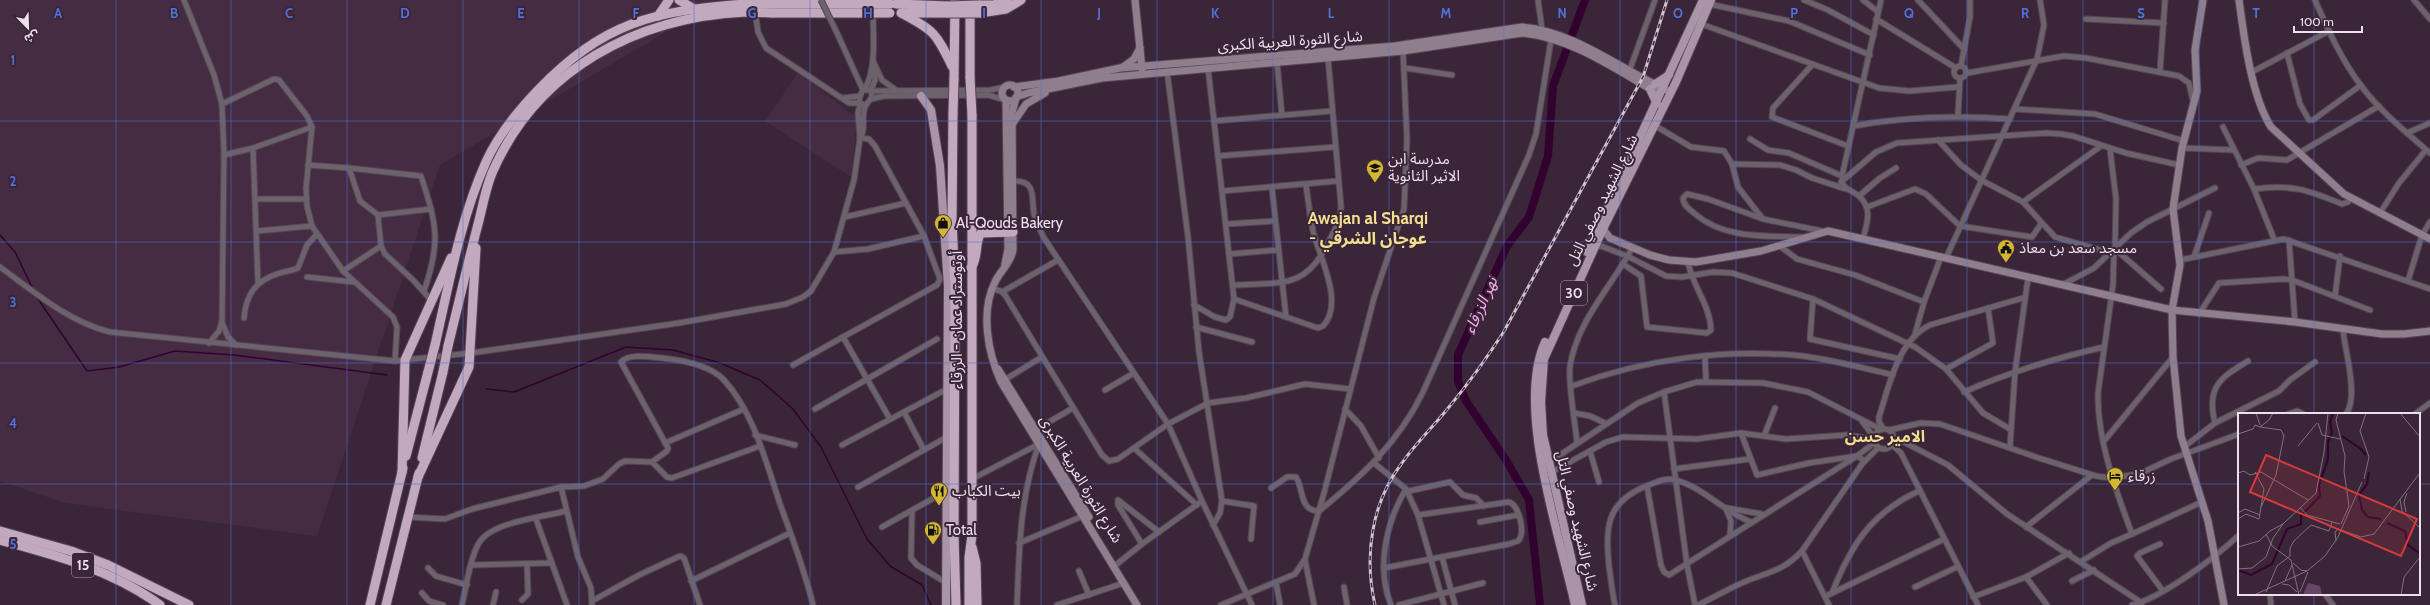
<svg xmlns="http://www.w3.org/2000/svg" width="2430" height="605" font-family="Cabin,'Noto Sans Arabic',sans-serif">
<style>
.built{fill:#452c43}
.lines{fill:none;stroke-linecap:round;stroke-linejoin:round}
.stream{stroke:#32022f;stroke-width:1.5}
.river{stroke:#32022f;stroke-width:8}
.street-casing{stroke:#574455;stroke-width:7}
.secondary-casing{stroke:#574455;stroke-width:9}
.primary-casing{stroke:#574455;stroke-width:10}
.highway-casing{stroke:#574455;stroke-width:11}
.street{stroke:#6c626b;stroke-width:5}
.secondary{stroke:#8f7f8d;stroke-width:7}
.primary{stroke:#a995a7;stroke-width:8}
.highway{stroke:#c2a9be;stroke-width:9}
.rail-casing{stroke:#d1c2cf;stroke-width:3}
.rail{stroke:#3a2638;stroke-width:1.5;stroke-dasharray:4.5;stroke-linecap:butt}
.street-bridge-casing{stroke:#574455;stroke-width:7;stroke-linecap:butt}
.highway-bridge-casing{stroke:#574455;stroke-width:11;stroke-linecap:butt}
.street-bridge{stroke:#6c626b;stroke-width:5}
.highway-bridge{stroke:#c2a9be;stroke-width:9}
.grid{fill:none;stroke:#5172dd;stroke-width:1;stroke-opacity:0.55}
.labels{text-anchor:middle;stroke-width:4;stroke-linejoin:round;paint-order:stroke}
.shield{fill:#3a2638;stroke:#b7a8b5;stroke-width:1}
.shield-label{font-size:14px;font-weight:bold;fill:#eddfeb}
.street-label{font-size:15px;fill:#eddfeb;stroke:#3a2638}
.poi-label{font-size:15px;fill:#eddfeb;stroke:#3a2638;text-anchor:start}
.water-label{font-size:16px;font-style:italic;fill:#f9acf1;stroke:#3a2638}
.neighbourhood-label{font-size:16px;font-weight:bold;fill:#f2de90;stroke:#3a2638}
.quarter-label{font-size:17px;font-weight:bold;fill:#f2de90;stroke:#3a2638}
.inset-river{fill:none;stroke:#32022f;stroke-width:2}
.inset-road{fill:none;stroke:#827080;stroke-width:1}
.view{fill:#d83a3c;fill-opacity:0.15;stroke:#d83a3c;stroke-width:2}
.inset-edge{fill:none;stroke:#eddfeb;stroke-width:2}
.grid-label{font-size:13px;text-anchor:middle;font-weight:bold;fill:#5172dd;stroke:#3a2638;stroke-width:4;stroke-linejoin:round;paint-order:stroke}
</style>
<rect width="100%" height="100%" fill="#3a2638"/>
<g class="built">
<path d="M0,0H720L440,165L317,536L65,503L0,481Z"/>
<path d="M798,73L857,118L851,177L765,121Z"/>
</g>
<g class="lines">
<g class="stream">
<path d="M0,235L15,252L33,289"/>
<path d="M36,296L87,371L119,367L175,351L234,355L387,375"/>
<path d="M486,389L514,392L626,347L673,350L720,363L760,380L793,409L821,447L867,539L890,566L922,585L931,605"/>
</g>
<path class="river" d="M1540,605L1529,500L1506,460L1466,401L1458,381V355L1507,246L1529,217L1548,156L1553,86L1585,0"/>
<g class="street-casing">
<g id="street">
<path d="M184,0L214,75L222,104L224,155L222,321L219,331L209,343"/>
<path d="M1538,0L1542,29"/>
<path d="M1804,0L1828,10L1874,35"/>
<path d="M1863,0L1877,11"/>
<path d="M1918,0L1964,49"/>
<path d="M2315,0C2328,30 2342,61 2362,87C2381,112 2406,132 2430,153"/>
<path d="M2414,0L2430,19"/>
<path d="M1709,4L1789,21L1870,55"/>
<path d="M755,11L758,32L766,48L849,103H859L866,105L872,97L871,90H863L860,96L859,103"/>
<path d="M1876,19L1956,68"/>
<path d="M2086,19L2164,23"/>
<path d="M1701,24L1879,88L1909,91L1958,87"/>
<path d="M837,33L863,90"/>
<path d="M2287,53L2300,104L2309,120H2313L2361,85"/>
<path d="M873,61L882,80L896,90"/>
<path d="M1277,63L1282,115"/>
<path d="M1812,65L1773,108L1772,117L1848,146"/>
<circle cx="1960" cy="72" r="6"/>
<path d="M1961,66L1970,17V0"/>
<path d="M1208,68L1234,299L1318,328L1323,326C1345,303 1319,256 1313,231C1310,216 1308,200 1306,185"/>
<path d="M1405,68L1452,75"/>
<path d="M1630,69L1655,0"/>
<path d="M1167,71L1188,237L1199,352L1222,501L1220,513L1213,525"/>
<path d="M2160,71L2165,0"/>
<path d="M2252,72L2329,31"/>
<path d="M1967,73L2064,56L2086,58L2179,76L2189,83L2193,101"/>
<path d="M865,89C877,66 873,36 873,11"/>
<path d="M871,90L875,80L874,69"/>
<path d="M872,91L990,90L1005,87"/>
<path d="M843,98L860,96"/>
<path d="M871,99L884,96L988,95L1005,100"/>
<path d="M222,104L274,79L279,80L307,116L312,127L306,188L307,206L312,226L343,271L393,317L397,327L395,361"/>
<path d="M2015,109L2095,114L2184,141"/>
<path d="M1958,115L1960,79"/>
<path d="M1214,121L1332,111"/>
<path d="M1654,125L1691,147L1724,151L1732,164L1738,187L1762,218"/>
<path d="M1854,126C1908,116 1956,115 2010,119"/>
<path d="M2223,127L2254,189L2274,239"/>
<path d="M2407,133L2430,123"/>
<path d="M860,138L869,139L875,146L924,236L940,279L937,285L843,337L890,419"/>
<path d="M860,138L858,113L860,104"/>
<path d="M1750,139L1768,150L1789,153L1842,176"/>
<path d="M1938,140L1961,165L1981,180L2023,202L2055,237L2111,253"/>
<path d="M253,148L258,284"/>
<path d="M2182,148L2234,150"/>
<path d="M2110,149L2116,199L2115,249L2161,289"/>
<path d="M224,155L253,148L312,127"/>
<path d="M1218,156L1335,147"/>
<path d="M1732,164L1780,165L1796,170L1812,178L1846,189"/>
<path d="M308,165L349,168L360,201L378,215L431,209"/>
<path d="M2241,165L2258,158L2287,160L2379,106"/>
<path d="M349,168L421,176C437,225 441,242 424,291"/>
<path d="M1014,181C1037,181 1031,197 1034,214C1036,222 1040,230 1044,238L1168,424L1202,501L1252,605"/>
<path d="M1841,182L1876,152L1897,143L2047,133L2061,134L2073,136L2126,153L2179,165"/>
<path d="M1272,188L1286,317"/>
<path d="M2254,189C2292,184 2308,190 2342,204L2348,202L2351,198"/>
<path d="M1222,191L1338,181"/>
<path d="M1859,196L1880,178L1896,168"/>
<path d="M256,199H306"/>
<path d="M2023,202L2101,146"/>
<path d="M1867,207L1915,189L1926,194L1960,226L2032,237L2041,224"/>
<path d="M2380,213L2399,183L2426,150"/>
<path d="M378,215L381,246L385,254L413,280L431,300"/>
<path d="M845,217L906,203"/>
<path d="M1226,224L1275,221"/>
<path d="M257,231L312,226"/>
<path d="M1802,237C1765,236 1723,239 1694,213C1689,209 1683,205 1683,198L1687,194L1708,199L1763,219L1822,231"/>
<path d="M1863,239C1867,223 1873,209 1859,196C1854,192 1848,190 1843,185L1842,176L1881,0"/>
<path d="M2289,240L2295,322"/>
<path d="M1780,246L1797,259L1855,275L1924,302L1941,257"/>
<path d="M1595,247L1601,246L1627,256L1666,276L1682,277L1713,272L1732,273L1813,299L1915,347L1946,369L1983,413L2010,429"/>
<path d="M834,252L868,249L924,236"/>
<path d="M1229,254L1278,250"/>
<path d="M2194,257L2209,213"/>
<path d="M1946,258L2037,59L2044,25L2040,0"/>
<path d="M2180,260L2284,239L2430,289"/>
<path d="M1623,264L1641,276L1647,327L1707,333L1711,330C1710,304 1692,286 1688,262"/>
<path d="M0,267C34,292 69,322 110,332L395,361L471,353L679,323L786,304L803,297L811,291L834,252L854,180L860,138C867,129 860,115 866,105"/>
<path d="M343,271L381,246"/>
<path d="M307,277L353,282"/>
<path d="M2408,281L2422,235L2430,222"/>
<path d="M1234,285C1281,282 1306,290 1329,241C1335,230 1341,219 1341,206L1328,58"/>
<path d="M2062,285L2094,268L2131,233L2147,222L2215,188"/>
<path d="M992,289L1001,291L1005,295L1102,455L1109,461L1118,459L1168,424L1208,403L1246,398L1305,384L1350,389"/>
<path d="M1002,292L1058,260"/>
<path d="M2335,296L2340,256"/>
<path d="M1813,299L1810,339L1900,359"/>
<path d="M1194,305L1215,317L1226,320L1230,317L1234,299"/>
<path d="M2199,314L2219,283L2283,279L2292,280L2370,310"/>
<path d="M244,318C246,294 256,280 280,273C286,271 292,271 298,268L307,245L317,234"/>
<path d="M222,322L228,337L236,345"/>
<path d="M1196,327L1252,342"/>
<path d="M2343,330C2345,351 2359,397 2346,414"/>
<path d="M1915,334L1924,302"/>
<path d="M1705,356L1706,381"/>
<path d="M793,365L843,337"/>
<path d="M1946,369L1993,343L1988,308"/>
<path d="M1006,379L1042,357"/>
<path d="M1572,386C1644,359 1726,348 1803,356C1833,360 1863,368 1893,375"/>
<path d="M1105,390L1134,373"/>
<path d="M1664,392L1687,565L1695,605"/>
<path d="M1964,392C2009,372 2056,358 2104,347"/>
<path d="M815,409L937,339"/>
<path d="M1345,409L1361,426L1379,458"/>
<path d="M904,412L924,450"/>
<path d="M1574,413L1590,416L1605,423"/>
<path d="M2288,414L2297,411L2303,414"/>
<path d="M2415,414L2430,403"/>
<path d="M1862,421L1873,436"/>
<path d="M2215,423C2206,387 2220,378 2248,361"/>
<path d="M1883,428L1879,422V417C1889,386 1898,340 1930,325L2023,298"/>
<circle cx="1884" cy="439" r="10"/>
<path d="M1037,429L1073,408"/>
<path d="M1889,430L1921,423L1940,424L2039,458L2096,476L2111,478L2139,474L2171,459L2239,434"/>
<path d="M1741,433L1757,475L1809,463L1857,456L1865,461"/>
<path d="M755,435L795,445"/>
<path d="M1764,436L1775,408"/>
<path d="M1894,437L1948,465L2007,514L2142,603"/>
<path d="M2104,441L2173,357"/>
<path d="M1577,442C1575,423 1568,383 1570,366C1577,321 1612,286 1632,248"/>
<path d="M665,443L744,409"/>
<path d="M842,445L947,389"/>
<path d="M1892,445L1901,453L1978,605"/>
<path d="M2010,447L2015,372L2028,278"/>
<path d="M2184,447L2215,423L2279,391L2290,380L2315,362"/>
<path d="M1134,448L1197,505"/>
<path d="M1590,451L1599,482"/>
<path d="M652,462L667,477L672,478L760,446"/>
<path d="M1374,463L1406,489"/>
<path d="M1548,463L1638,403L1664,392L1697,382L1763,383L1808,392L1880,429"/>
<path d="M1674,469L1750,459"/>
<path d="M1550,473L1606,442L1623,437L1697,439L1741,433L1786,439L1847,435L1873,439"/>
<path d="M972,479L1039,444"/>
<path d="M1647,486L1661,565L1664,572L1669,575L1857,456L1874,443"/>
<path d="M561,487L578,557L591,588L592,605"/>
<path d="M858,487L947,437"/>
<path d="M1271,488L1287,477H1296C1304,489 1299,511 1319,511C1361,477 1399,442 1423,392L1529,155L1536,134L1551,40"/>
<path d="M1409,491L1450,482L1463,495L1476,498L1484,506"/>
<path d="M1222,501L1254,506L1251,539"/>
<path d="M1727,508L1762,514"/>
<path d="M1726,509L1731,521L1730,535"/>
<path d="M912,511L911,558L917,565L945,582"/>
<path d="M407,517L445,519L472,509L561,487L584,486L603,479L619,464L625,461L652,462L667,451L668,448L621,362C629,353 651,357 662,358C681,360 710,365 724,380C754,413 766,462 780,504C792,537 805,571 813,605"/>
<path d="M536,519L567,605"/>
<path d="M1480,522L1518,515"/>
<path d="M882,527L948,490"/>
<path d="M2026,527L2092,475"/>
<path d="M2132,534L2202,502"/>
<path d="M1019,543L1083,516"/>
<path d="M1142,544L1118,505V500L1159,532"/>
<path d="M2160,544L2140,553L2137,556L2163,591"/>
<path d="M1802,551L1829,605"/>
<path d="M1442,557L1455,605"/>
<path d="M1305,560L1314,605"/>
<path d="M2082,561L2111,543L2132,534C2116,491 2097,440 2098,393L2113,285L2114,250"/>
<path d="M1117,564L1142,544L1202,501"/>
<path d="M472,565L552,563"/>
<path d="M428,568L436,576L467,585"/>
<path d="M1384,568L1509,544L1518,541C1526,533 1519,505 1509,502L1418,515"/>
<path d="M1079,571L1089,595"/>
<path d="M2026,577L2047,605"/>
<path d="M691,581L790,533"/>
<path d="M2072,581L2094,570"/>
<path d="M1276,582L1280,605"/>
<path d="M1344,587L1347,605"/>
<path d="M1915,587L1957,567"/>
<path d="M422,593L429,601L443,605"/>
<path d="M1832,593C1851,545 1871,513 1919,491"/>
<path d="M2270,594L2271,605"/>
<path d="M2325,594L2333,605"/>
<path d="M1826,596L1944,539"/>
<path d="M1973,597L2026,577L2069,553"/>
<path d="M522,600L528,594L527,564"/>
<path d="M592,601L639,575L680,556L684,558L700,605"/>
<path d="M462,605C466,588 470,557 479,543C491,522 543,517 566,511"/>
<path d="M493,605L496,592"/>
<path d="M1017,605C1019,551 1020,495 1039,444"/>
<path d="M1057,605L1124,583"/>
<path d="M1221,605L1295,574L1305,559L1324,493L1374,298L1404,209L1407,139L1403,51"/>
<path d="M1391,605C1376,568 1386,522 1406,489L1418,515L1444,605"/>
<path d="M1399,605L1483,583"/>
<path d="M1615,605C1612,592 1611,579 1609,566C1605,529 1606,503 1644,487C1655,483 1664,477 1676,480C1704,488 1724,512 1751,522"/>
<path d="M1698,605C1715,597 1731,587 1749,580C1772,571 1784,570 1802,551L1862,464L1878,448"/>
<path d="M2132,605C2163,597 2216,557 2239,535"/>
</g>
</g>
<g class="secondary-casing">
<g id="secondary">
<path d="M1135,0L1142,69"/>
<path d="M2203,0L2195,50L2197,91L2182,148L2173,209L2180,265L2172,310L2173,357L2181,436L2208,521L2224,605"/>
<path d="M2239,0C2244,37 2251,95 2271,127L2344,194L2430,239"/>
<path d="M1123,67L1134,59L1140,48"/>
<circle cx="1010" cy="93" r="8"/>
<path d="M1014,87L1059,81L1120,68L1395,46L1522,27C1577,32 1622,71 1671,92"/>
<path d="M1016,97L1028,93L1102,78L1403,51L1522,33C1569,37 1614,68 1654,91"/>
<path d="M1016,98L1012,113L1013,250C1011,263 1000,271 995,282C980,312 988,353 1001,382L1137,605"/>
<path d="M1013,123L1026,104L1045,93"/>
<path d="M1603,229L1610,238L1650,255L1669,260L1696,262L1761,251L1828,231L2172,310L2295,322L2382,334H2404L2430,331"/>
<path d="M1005,264L1008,249L1006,100"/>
<path d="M998,369L1089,517"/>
</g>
</g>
<g class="primary-casing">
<g id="primary">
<path d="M1655,84L1669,75"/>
<path d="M1650,89L1657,104"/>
<path d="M921,96L931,110L940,166L948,286L946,605"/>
<path d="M1587,252L1703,0"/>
<path d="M1545,342C1515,407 1560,536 1575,605"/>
<path d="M1582,605L1543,435L1541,402L1544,359L1603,229L1676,82L1711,0"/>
</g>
</g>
<g class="highway-casing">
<g id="highway">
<path d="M679,0L694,9"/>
<path d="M970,0V78"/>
<path d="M773,4H860"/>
<path d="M896,4L948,6"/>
<path d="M979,5H994L1007,0"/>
<path d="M772,13H859"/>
<path d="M901,13C934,30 936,33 952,66"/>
<path d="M904,13H948"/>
<path d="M980,13L1006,9L1021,0"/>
<path d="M658,16L669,0"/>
<path d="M954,80L955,0"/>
<path d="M953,113L952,221L955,286L954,535L956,605"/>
<path d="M971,268C979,257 974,243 981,233L1013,232"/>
<path d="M435,345C449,284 460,220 486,162C498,135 517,112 537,91C604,22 652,11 745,4"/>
<path d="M448,346C458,306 467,267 477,228C482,210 485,190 492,173C537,69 637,17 746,12"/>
<path d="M406,456L428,372"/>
<path d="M422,458L443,372"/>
<path d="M402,473L405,360L451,258"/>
<path d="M418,477L469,367L476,248"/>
<path d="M0,531L71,551L108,565L189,605"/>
<path d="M0,540C56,555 112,570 160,605"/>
<path d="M972,547L976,563L977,605"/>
<path d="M370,605L403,468"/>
<path d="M386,605L419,473"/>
<path d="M969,605V558L972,535V115"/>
</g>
</g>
<use href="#street" class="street"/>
<use href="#secondary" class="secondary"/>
<use href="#primary" class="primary"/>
<use href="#highway" class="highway"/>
<g class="rail-casing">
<path id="rail" d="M1375,605C1364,557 1371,503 1402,463C1416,443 1434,426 1449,407C1469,383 1486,359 1503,333L1643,77L1667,0"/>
</g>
<use href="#rail" class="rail"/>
<g class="street-bridge-casing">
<path id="street-bridge" d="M821,0L837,33"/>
</g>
<g class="highway-bridge-casing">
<g id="highway-bridge">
<path d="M745,4H773"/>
<path d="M860,4H890"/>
<path d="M948,6L979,5"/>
<path d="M746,12L772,13"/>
<path d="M859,13H890"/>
<path d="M948,13H980"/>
<path d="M970,78L972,115"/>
<path d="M953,113L954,80"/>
<path d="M428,372L435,345"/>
<path d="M443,372L448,346"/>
</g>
</g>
<use href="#street-bridge" class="street-bridge"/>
<use href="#highway-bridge" class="highway-bridge"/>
</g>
<path class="grid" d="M116,0V605M231,0V605M347,0V605M463,0V605M579,0V605M694,0V605M810,0V605M926,0V605M1041,0V605M1157,0V605M1273,0V605M1389,0V605M1504,0V605M1620,0V605M1736,0V605M1851,0V605M1967,0V605M2083,0V605M2199,0V605M2314,0V414M0,121H2430M0,242H2430M0,363H2430M0,484H2239M2419,484H2430M2314,594V605"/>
<defs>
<g id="school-pin" transform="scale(0.9)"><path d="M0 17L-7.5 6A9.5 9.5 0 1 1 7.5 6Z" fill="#d4b635" stroke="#3a2638"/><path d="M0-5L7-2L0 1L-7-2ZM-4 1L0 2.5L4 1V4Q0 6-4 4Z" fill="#111"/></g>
<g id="shop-pin" transform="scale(0.9)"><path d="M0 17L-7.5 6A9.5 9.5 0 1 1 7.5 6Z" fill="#d4b635" stroke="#3a2638"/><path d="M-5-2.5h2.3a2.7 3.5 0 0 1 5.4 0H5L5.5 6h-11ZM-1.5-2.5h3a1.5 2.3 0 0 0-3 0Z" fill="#111"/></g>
<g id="civic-pin" transform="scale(0.9)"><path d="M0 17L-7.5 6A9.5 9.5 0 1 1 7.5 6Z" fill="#d4b635" stroke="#3a2638"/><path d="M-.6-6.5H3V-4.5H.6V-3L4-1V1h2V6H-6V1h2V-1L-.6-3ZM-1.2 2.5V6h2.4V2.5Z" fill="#111"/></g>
<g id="hotel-pin" transform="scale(0.9)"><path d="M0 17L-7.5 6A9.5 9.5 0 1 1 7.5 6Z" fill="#d4b635" stroke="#3a2638"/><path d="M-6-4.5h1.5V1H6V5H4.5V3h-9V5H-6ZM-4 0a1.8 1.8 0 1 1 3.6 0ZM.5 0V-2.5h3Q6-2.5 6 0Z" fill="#111"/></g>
<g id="restaurant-pin" transform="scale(0.9)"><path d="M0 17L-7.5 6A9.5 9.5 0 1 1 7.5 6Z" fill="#d4b635" stroke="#3a2638"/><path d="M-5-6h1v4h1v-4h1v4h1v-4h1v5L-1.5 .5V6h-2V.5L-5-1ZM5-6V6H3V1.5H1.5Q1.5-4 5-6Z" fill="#111"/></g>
<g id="fuel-pin" transform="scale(0.9)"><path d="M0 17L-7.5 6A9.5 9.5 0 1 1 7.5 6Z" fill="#d4b635" stroke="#3a2638"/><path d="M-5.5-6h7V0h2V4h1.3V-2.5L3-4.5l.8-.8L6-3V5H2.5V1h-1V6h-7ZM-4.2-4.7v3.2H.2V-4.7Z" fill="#111"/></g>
</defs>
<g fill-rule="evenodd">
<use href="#school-pin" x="1375" y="168"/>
<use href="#shop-pin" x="943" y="223"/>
<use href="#civic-pin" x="2006" y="248"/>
<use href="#hotel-pin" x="2115" y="476"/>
<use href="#restaurant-pin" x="939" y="491"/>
<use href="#fuel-pin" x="933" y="530"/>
</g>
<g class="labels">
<g class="shield">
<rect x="1561" y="281" width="26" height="24" rx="3"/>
<rect x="72" y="553" width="22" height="24" rx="3"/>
</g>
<g class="shield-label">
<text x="1574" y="298">30</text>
<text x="83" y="570">15</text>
</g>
<g class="street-label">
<text transform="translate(1290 41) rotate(-4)" y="5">شارع الثورة العربية الكبرى</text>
<text transform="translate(1602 200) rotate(-64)" y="5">شارع الشهيد وصفي التل</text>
<text transform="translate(957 320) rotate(-90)" y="5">أوتوستراد عمان - الزرقاء</text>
<text transform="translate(1081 479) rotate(59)" y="5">شارع الثورة العربية الكبرى</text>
<text transform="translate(1577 521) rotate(77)" y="5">شارع الشهيد وصفي التل</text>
</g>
<g class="poi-label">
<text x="1388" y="164">مدرسة ابن<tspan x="1388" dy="17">الاثير الثانوية</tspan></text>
<text x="956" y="228">Al-Qouds Bakery</text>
<text x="2019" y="253">مسجد سعد بن معاذ</text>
<text x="2128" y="481">زرقاء</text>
<text x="952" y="496">بيت الكباب</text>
<text x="946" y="535">Total</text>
</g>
<g class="water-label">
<text transform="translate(1480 305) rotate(-66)" y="6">نهر الزرقاء</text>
</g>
<g class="neighbourhood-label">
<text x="1885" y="442">الامير حسن</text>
</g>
<g class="quarter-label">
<text x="1368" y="224">Awajan al Sharqi<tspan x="1368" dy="20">- عوجان الشرقي</tspan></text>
</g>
</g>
<g transform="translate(2238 413)">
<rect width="182" height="182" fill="#3a2638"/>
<path d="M70,170L82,173L84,182H65Z" fill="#684565"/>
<path class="inset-river" d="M104,23L123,36L128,42M131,59L129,71L121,82L124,97L130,104L143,106M149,110L167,118L170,132L181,140M0,157L13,162L34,151L49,116L63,111V103L82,83L81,72L90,46V29L94,20L92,9L95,0"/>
<path class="inset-road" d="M18,0L22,12M100,0L98,7L107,43L106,58L111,93L103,111M162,0L182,24M80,10L84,22M22,14L43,17L46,23M0,21L15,16L17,12L22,14L31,7L35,0M84,22L102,26M60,33L79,10M0,60L6,58L12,62L23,59L70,87M126,66L131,44L122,18L128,0M162,86L164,98L182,115M23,94L38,62L46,22M62,94L69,102L102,111M168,99L166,89L169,80M0,100L7,96L22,102M0,106L8,101L21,106L26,76L17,59M28,121L34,133L53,147L61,182M98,128L97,119L100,116L123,124L136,121L181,61M0,134L21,128L32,118L45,111M55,150L63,157L69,158M0,156L14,155L28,144L35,125L45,111L78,80L86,39L90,0M47,168L54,152M44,171L51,172L59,179M28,179L39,153L52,143V135L56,128L73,112L91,118L94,109M62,179L70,159M16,182L69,158L87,143L100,124L124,69M163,182L166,164L182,144"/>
<path class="view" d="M28,42L179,106L163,143L12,79Z"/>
<rect width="182" height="182" class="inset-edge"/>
</g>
<g class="grid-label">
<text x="58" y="18">A</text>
<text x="174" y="18">B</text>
<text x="289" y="18">C</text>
<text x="405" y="18">D</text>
<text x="521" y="18">E</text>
<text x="636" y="18">F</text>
<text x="752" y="18">G</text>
<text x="868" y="18">H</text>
<text x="984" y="18">I</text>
<text x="1099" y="18">J</text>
<text x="1215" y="18">K</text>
<text x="1331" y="18">L</text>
<text x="1446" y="18">M</text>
<text x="1562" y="18">N</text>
<text x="1678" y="18">O</text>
<text x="1794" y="18">P</text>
<text x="1909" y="18">Q</text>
<text x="2025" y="18">R</text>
<text x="2141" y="18">S</text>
<text x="2256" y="18">T</text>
<text x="13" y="65">1</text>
<text x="13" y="186">2</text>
<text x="13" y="307">3</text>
<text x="13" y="428">4</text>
<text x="13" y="549">5</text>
</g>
<g transform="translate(28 28) rotate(157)" stroke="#3a2638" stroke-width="3" paint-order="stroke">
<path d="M0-3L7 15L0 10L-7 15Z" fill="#eddfeb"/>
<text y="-6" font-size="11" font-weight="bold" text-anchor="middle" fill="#eddfeb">ش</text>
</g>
<path d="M2294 26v6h68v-6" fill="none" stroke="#eddfeb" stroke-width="2"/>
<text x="2300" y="26" font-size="12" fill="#eddfeb" stroke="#3a2638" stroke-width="3" paint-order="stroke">100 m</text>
</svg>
